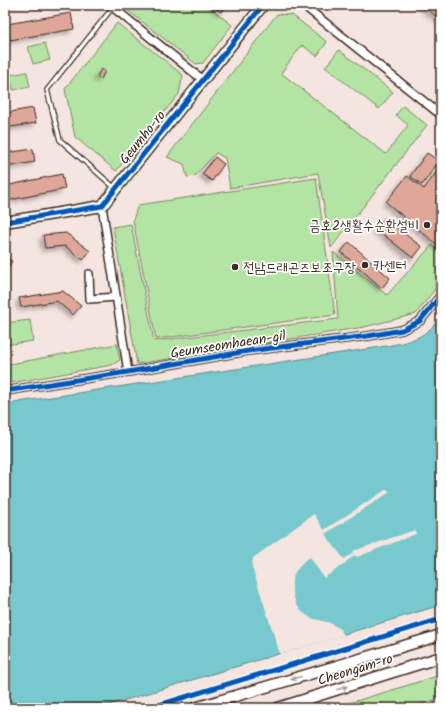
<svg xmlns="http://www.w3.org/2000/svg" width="446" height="713" font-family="Kalam,'Poor Story',sans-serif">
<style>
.green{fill:#b4e4a4;stroke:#788761}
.water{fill:#77c9cd;stroke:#5f8987}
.pier{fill:#f5e5e0}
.building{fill:#dfa799;stroke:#3b2a1e;filter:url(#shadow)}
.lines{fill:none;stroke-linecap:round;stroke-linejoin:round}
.lane-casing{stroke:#3b2a1e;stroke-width:6}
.street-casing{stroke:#3b2a1e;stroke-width:10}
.secondary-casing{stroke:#3b2a1e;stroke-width:13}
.path{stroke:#3b2a1e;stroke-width:1.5;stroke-dasharray:4 3;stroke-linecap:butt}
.lane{stroke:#fff;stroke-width:3.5}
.street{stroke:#fff;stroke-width:7}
.secondary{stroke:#fff;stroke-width:10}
.cycleway-casing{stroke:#fff;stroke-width:8}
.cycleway{stroke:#0057b8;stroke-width:5}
.oneway{fill:#a79f9a}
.poi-dot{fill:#3b2a1e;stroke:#fff;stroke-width:1.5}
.labels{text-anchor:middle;stroke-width:3.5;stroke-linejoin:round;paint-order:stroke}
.street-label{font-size:14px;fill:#3b2a1e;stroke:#fff}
.poi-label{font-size:14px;fill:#3b2a1e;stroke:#fff;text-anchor:start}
</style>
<defs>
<filter id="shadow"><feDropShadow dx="-3.5" dy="3.5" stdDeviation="2" flood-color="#0004"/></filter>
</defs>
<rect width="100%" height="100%" fill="#f5e5e0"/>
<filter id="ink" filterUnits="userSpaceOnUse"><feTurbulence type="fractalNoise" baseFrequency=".025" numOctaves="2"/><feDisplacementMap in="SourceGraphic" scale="8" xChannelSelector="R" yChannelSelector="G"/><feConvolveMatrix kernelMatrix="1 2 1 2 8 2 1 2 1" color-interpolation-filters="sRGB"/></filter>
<g filter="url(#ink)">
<g class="green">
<path d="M121,5H207L232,25L203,63L196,64Z"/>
<path d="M277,14L292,15L327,42L317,56L302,45L281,73L386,154L408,125L396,115L403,106L427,125L331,248L318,173L230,188L225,158L216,153L195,176L187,177L184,164L167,157Z"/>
<path d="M117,23L183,75L179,94L116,171L75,137L65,89Z"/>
<path d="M45,43L50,60L33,64L28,47Z"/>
<path d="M339,50L393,92L379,109L325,67Z"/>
<path d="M27,72L30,87L13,90L10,75Z"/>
<path d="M316,178L335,315L156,339L133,220L138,205Z"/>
<path d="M131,224L154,341L338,319L333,252L387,295L432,245L441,253V281L416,314L364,327L137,364L113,227Z"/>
<path d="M30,320L33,341L5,345V323Z"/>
<path d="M117,344L120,360L112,365L5,384V365Z"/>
<path d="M441,675V698L409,708H333Z"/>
</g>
<path class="water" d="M441,316V605L99,708H5V404L374,348C392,345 413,343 428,331C433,327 437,321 441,316Z"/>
<path class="pier" d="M387,489L390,492L325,534L344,559L354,553L353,551L415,530L416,534L357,557L355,555L346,562V563L324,578L310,557L304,561L295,572L292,580V590L296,604L302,612L311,618L330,623L339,628L344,635L280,654L252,567L253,558L314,514L324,530Z"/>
<g class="building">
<path d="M212,5H227L221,12Z"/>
<path d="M422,5H437L441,8V20Z"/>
<path d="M71,13L74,29L10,40L7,24Z"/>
<path d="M5,47L8,61L5,62Z"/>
<path d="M101,69L105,71L101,79L97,77Z"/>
<path d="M33,108L36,123L5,128V113Z"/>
<path d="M33,149L35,162L5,167V153Z"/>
<path d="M427,153L439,161L422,185L410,176Z"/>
<path d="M215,157L224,164L212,181L202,174Z"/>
<path d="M441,166V248L386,202L407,176L424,189Z"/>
<path d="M62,174L65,189L5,201V186Z"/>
<path d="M384,218L422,247L413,258L376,229Z"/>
<path d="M66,233L90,251L83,260L65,246L45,248L43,235Z"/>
<path d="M349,242L390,278L382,288L341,252Z"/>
<path d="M5,257L12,261L5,272Z"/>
<path d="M63,291L81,306L73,315L57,301L21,307L19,298Z"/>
</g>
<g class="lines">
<g class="lane-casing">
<path id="lane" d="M113,7L47,90L60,140L115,188"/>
</g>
<g class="street-casing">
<g id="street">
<path d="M110,5L203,80"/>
<path d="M303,5L441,115"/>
<path d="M102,206L128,372"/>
<path d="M89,274L90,299L116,297"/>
<path d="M5,391L128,372L248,351L368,336L402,330L420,321L441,295"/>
</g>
</g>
<g class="secondary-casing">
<g id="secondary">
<path d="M5,222L102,206L263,5"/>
<path d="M195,708L441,635"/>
<path d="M278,708L441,657"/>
</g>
</g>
<path class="path" d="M338,706L339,708"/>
<use href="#lane" class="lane"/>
<use href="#street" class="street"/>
<use href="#secondary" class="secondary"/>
<g class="cycleway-casing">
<g id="cycleway">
<path d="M5,222L102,206L263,5"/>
<path d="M5,391L128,372L248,351L368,336L402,330L420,321L441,295"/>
<path d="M149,708L441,619"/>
</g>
</g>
<use href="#cycleway" class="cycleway"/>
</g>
<defs><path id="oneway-solid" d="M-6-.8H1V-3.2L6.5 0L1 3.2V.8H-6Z"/></defs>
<g class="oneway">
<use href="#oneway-solid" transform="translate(296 678) rotate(163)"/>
<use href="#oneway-solid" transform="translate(342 688) rotate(-17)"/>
</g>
</g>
<g class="poi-dot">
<circle cx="427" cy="225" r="4"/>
<circle cx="365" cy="265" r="4"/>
<circle cx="235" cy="267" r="4"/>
</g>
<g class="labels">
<g class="street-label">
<text transform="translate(142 137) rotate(-51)" y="5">Geumho-ro</text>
<text transform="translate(228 344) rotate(-9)" y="5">Geumseomhaean-gil</text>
<text transform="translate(355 669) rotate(-17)" y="5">Cheongam-ro</text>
</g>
<g class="poi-label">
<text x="419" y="230" text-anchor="end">금호2생활수순환설비</text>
<text x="373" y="270">카센터</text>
<text x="243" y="272">전남드래곤즈보조구장</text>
</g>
</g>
<rect width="446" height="713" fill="none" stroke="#fff" stroke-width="20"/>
<rect x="10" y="10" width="426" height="693" fill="none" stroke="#3b2a1e" stroke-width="1.5" filter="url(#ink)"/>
</svg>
